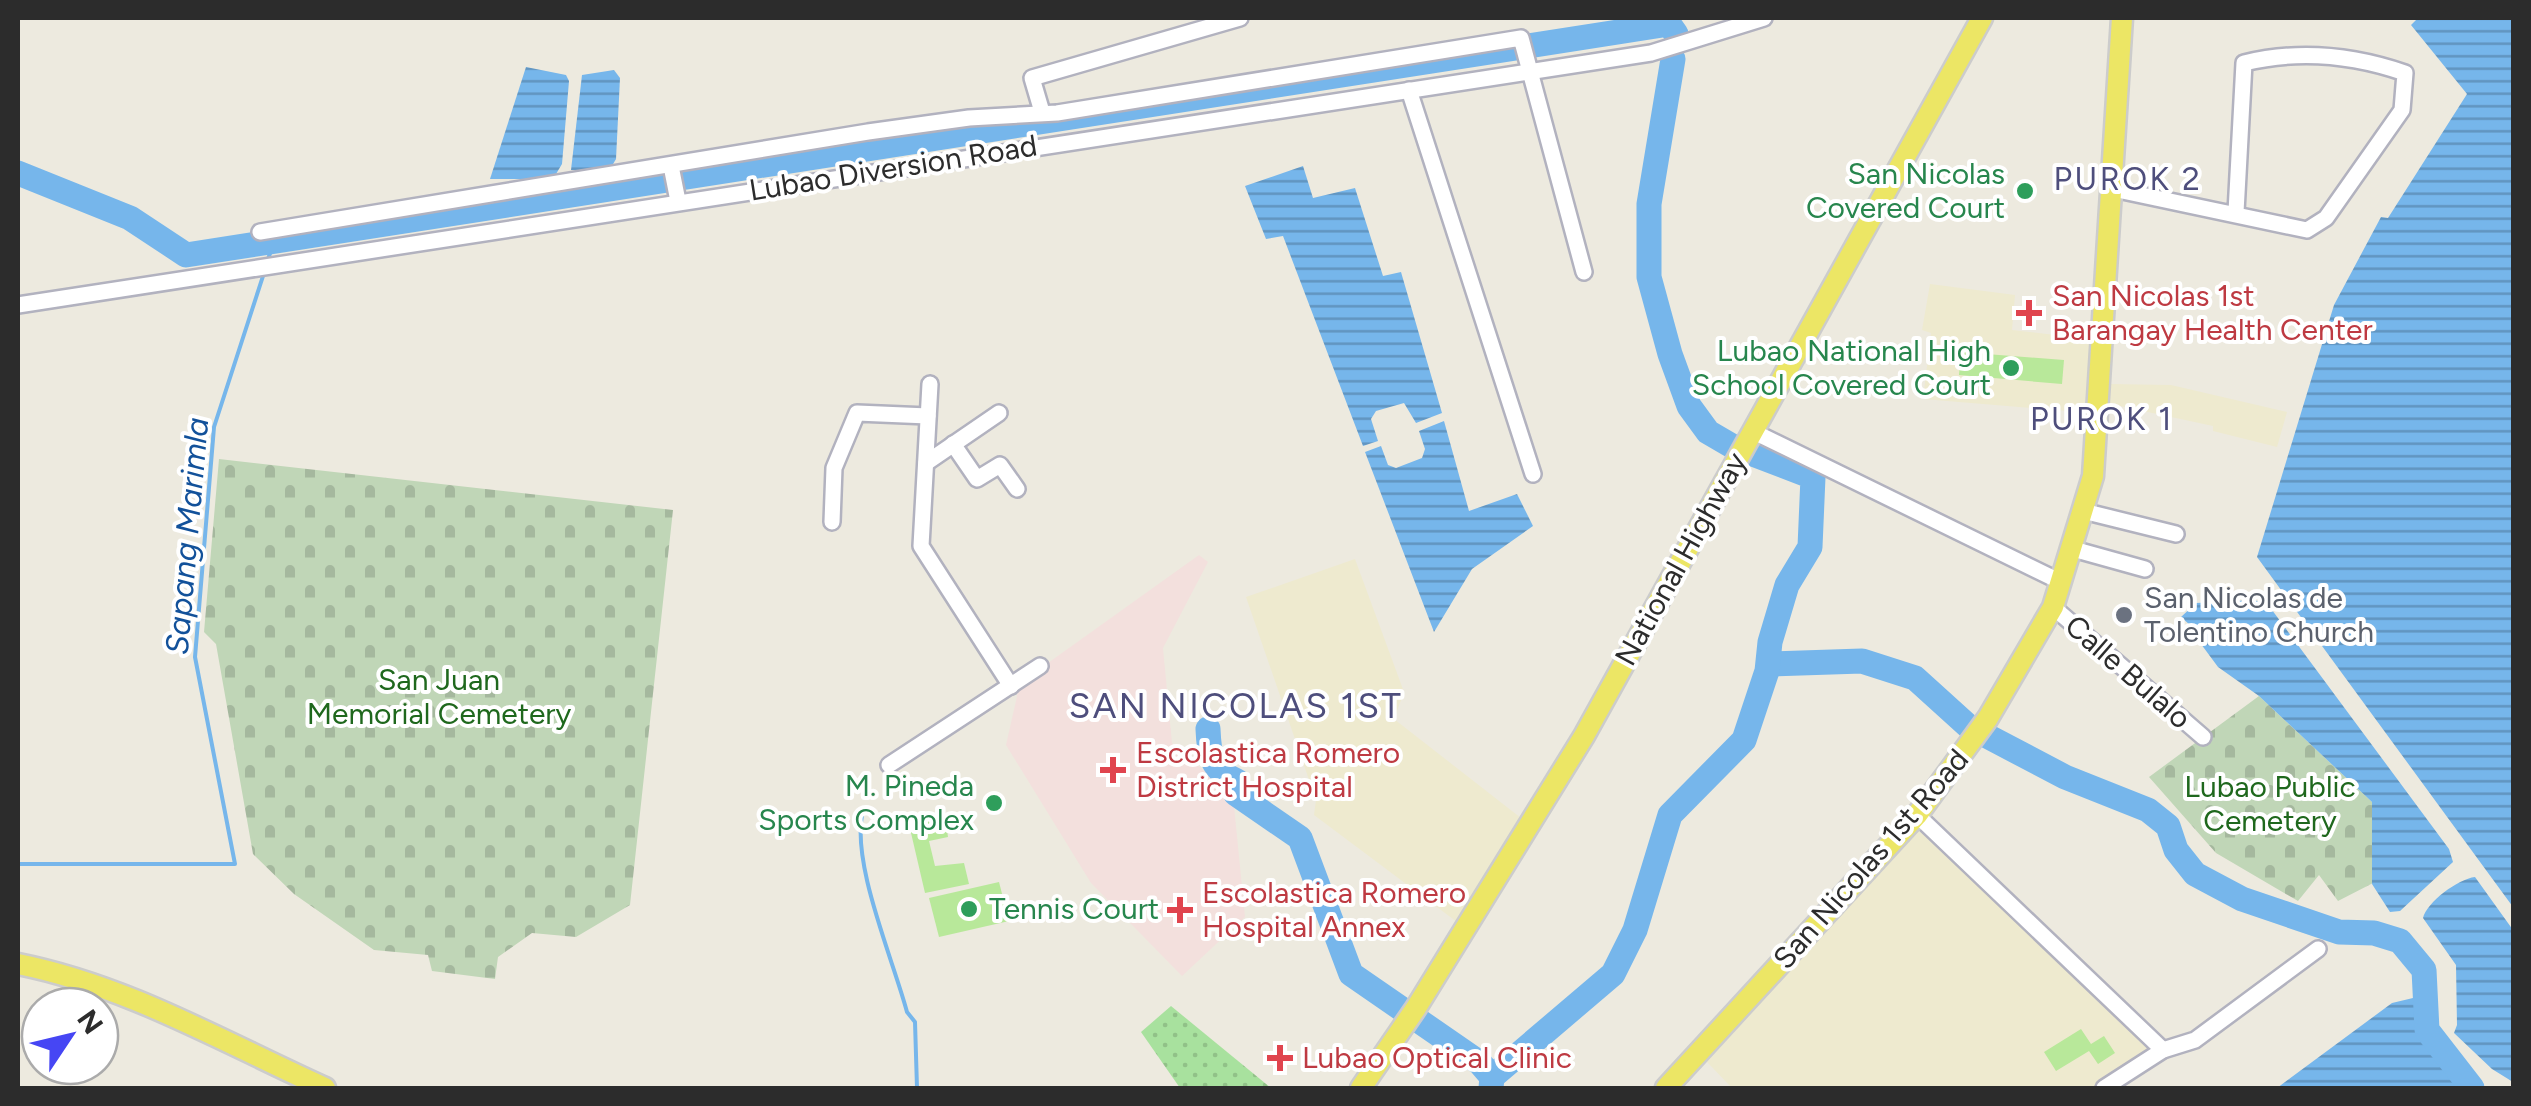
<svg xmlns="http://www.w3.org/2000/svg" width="2531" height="1106" font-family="Figtree,sans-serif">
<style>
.education{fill:#eeeacf}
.medical{fill:#f3e0dd}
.green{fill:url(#green-dots)}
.cemetery{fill:url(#cemetery-stones)}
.pitch{fill:#b8e89a}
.water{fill:url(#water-rules)}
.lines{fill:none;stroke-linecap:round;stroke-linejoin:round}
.stream{stroke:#76b6eb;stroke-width:4}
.river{stroke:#76b6eb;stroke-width:25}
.minor-casing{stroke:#b2b2bf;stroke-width:20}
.major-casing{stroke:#ccc;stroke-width:25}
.minor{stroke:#fff;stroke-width:15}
.major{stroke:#ece665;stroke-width:20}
.leisure-dot{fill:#2e9e5b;stroke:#fff;stroke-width:4}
.health-dot{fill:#e0444e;stroke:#fff;stroke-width:4}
.worship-dot{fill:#6b7280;stroke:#fff;stroke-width:4}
.labels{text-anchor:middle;stroke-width:8;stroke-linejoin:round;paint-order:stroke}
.street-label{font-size:30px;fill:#2c2c2c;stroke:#fff}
.leisure-label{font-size:30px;fill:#27864d;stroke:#fff;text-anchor:end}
.health-label{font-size:30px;fill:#be3a42;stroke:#fff;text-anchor:start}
.worship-label{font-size:30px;fill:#5b616d;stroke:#fff;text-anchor:start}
.park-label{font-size:30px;fill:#1f681d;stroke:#fff}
.neighbourhood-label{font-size:32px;letter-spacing:2.5px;fill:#4e4e7c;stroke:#fff}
.water-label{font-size:32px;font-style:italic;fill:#12519a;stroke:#fff}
.quarter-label{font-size:35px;letter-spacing:2.5px;fill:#4e4e7c;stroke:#fff}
</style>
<defs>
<pattern id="green-dots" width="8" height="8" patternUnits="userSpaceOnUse" patternTransform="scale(2.5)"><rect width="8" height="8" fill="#a8e19e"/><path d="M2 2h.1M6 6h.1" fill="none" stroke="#91c188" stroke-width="1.8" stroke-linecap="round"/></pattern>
<pattern id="cemetery-stones" width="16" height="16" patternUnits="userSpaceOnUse" patternTransform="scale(2.5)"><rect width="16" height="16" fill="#c0d6b7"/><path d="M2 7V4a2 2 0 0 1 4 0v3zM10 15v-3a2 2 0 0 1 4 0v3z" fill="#a5b89e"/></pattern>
<pattern id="water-rules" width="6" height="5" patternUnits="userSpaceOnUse" patternTransform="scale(2.5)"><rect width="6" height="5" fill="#76b6eb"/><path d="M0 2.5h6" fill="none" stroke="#6194bf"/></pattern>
</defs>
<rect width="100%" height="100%" fill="#edeadf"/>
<g class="education">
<path d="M1930,284L2015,295L2012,330L2098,340L2092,413L1923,399L1931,333L1922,330Z"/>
<path d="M2109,384L2171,385L2287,412L2277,447L2213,431V426L2106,403Z"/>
<path d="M1355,559L1404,692L1394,719L1521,818L1457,922L1314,815L1316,800L1246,597Z"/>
<path d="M1919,825L2153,1049L2092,1088H1732L1707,1062Z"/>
</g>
<path class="medical" d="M1199,555L1208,562L1163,648L1172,743L1233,796L1245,917L1182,976L1091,883L1006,745L1020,683Z"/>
<path class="green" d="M1171,1006L1271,1088H1180L1141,1032Z"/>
<g class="cemetery">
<path d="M219,459L673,510L630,905L576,937L532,933L498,957L495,979L432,971L428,955L374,950L294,894L253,854L216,644L204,632Z"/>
<path d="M2259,696L2372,802L2375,882L2338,901L2319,875L2298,901L2216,853L2149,777Z"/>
</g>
<g class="pitch">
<path d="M1961,352L2064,360L2062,384L1959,375Z"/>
<path d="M908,820L946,823L948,837L929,841L935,866L964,863L969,884L925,893Z"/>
<path d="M999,882L1009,921L939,937L929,898Z"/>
<path d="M2081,1029L2091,1044L2104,1036L2115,1053L2098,1064L2089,1051L2056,1071L2044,1052Z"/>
</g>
<g class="water">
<path d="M2418,18H2513V907L2257,557L2334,305L2381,217L2388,218L2467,94L2411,25Z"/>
<path d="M526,67L566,75L569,81L562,164L553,179H490Z"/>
<path d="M614,70L620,78L616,159L609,171L571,170L582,75Z"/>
<path d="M1303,166L1313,198L1355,188L1383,276L1401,272L1442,413L1416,423L1404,403L1376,411L1371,419L1378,441L1363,446L1283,236L1266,239L1245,186Z"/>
<path d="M1444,421L1469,511L1517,494L1533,526L1472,569L1434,632L1365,452L1381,446L1388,465L1396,468L1422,458L1425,449L1419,431Z"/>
<path d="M2255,600L2272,610L2449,849L2453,862L2400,911L2390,912L2372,884V802L2259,696L2218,667L2201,644L2200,634L2181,617L2196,603Z"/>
<path d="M2475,877L2513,930V1082L2492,1069L2454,1033L2457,1025L2456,965L2423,918C2427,902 2458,879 2475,877Z"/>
<path d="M2413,998L2420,1001V1032L2462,1088H2277L2392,1003Z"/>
</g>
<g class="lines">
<g class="stream">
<path d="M1648,29L1653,18"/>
<path d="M268,259L275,240"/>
<path d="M863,811C850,861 893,959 907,1012L915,1022L917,1088"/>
<path d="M18,864H235L195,657L214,427L264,273"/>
</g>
<g class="river">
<path d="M18,173L130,218L186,255L1669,24L1676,34"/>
<path d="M1769,664L1862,661L1915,678L1968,726L2065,777L2148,810L2168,826L2176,850L2195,874L2242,899L2339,932L2374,933L2400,941L2424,970L2427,1030L2472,1088"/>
<path d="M1208,729C1209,755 1211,770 1237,781L1236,794L1300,838L1351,974L1480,1063L1492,1077L1491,1088"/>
<path d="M1492,1077L1613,974L1635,930L1670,815L1744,740L1767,671L1770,642L1787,585L1810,547L1813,477L1732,446L1708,432L1689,406L1670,354L1649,277V204L1673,59"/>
</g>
<g class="minor-casing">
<g id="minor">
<path d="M1409,90L1533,474"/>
<path d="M1042,112L1032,78L1240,18"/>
<path d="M671,166L678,201"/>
<path d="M2113,189L2307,230L2326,218L2402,110L2405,73C2353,55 2297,50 2244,63L2236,212"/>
<path d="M260,232L868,132L969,118L1057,113L1521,38L1584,272"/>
<path d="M18,305L1651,53L1764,18"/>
<path d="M930,384L921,546L1011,686"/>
<path d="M1752,431L2061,582"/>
<path d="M953,444L977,479L1000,465L1017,489"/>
<path d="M926,463L999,413"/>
<path d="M2083,511L2176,534"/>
<path d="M832,522L834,468L857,413L928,416"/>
<path d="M2073,549L2145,569"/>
<path d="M2053,607L2203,737"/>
<path d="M889,765L1040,666"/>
<path d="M1917,815L2163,1050"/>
<path d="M2104,1088L2163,1050L2195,1040L2318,949"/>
</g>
</g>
<g class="major-casing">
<g id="major">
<path d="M18,964C128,986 223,1042 325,1088"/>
<path d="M1361,1088L1416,1008L1584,736L1982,18"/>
<path d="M1666,1088L1917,815L1988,718L2053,607L2093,476L2122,18"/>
</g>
</g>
<use href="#minor" class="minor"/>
<use href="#major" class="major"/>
</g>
<g class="leisure-dot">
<circle cx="2025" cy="191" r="10"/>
<circle cx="2011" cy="368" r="10"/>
<circle cx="994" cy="803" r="10"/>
<circle cx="969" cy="909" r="10"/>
</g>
<g class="health-dot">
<path d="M2024 298h10v10h10v10h-10v10h-10v-10h-10v-10h10z"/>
<path d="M1108 755h10v10h10v10h-10v10h-10v-10h-10v-10h10z"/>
<path d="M1175 895h10v10h10v10h-10v10h-10v-10h-10v-10h10z"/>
<path d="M1275 1043h10v10h10v10h-10v10h-10v-10h-10v-10h10z"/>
</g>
<circle class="worship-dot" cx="2124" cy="615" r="10"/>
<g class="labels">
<g class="street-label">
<text transform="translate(893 168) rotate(-9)" y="10">Lubao Diversion Road</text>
<text transform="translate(1681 559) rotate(-61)" y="10">National Highway</text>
<text transform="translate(2128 672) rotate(41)" y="10">Calle Bulalo</text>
<text transform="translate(1871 859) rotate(-49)" y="10">San Nicolas 1st Road</text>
</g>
<g class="leisure-label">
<text x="2005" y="184">San Nicolas<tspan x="2005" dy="34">Covered Court</tspan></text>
<text x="1991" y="361">Lubao National High<tspan x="1991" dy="34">School Covered Court</tspan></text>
<text x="974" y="796">M. Pineda<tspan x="974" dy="34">Sports Complex</tspan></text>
<text x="989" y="919" text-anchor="start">Tennis Court</text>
</g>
<g class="health-label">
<text x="2052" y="306">San Nicolas 1st<tspan x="2052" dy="34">Barangay Health Center</tspan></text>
<text x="1136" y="763">Escolastica Romero<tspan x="1136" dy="34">District Hospital</tspan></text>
<text x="1202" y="903">Escolastica Romero<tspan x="1202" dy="34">Hospital Annex</tspan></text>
<text x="1302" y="1068">Lubao Optical Clinic</text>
</g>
<g class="worship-label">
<text x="2144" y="608">San Nicolas de<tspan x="2144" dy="34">Tolentino Church</tspan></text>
</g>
<g class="park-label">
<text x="439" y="690">San Juan<tspan x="439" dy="34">Memorial Cemetery</tspan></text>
<text x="2270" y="797">Lubao Public<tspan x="2270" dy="34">Cemetery</tspan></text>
</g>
<g class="neighbourhood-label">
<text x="2128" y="190">PUROK 2</text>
<text x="2102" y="430">PUROK 1</text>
</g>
<g class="water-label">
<text transform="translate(187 536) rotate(-85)" y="11">Sapang Marimla</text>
</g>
<g class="quarter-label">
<text x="1236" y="718">SAN NICOLAS 1ST</text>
</g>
</g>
<rect width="2531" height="1106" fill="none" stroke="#2c2c2c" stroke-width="40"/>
<g transform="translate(70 1036) rotate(55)"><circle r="48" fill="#ffffff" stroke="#ababab" stroke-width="2.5"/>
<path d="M0-8L18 38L0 25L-18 38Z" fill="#4646f4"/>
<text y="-15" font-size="28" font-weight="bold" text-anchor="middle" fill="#2c2c2c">N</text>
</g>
</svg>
